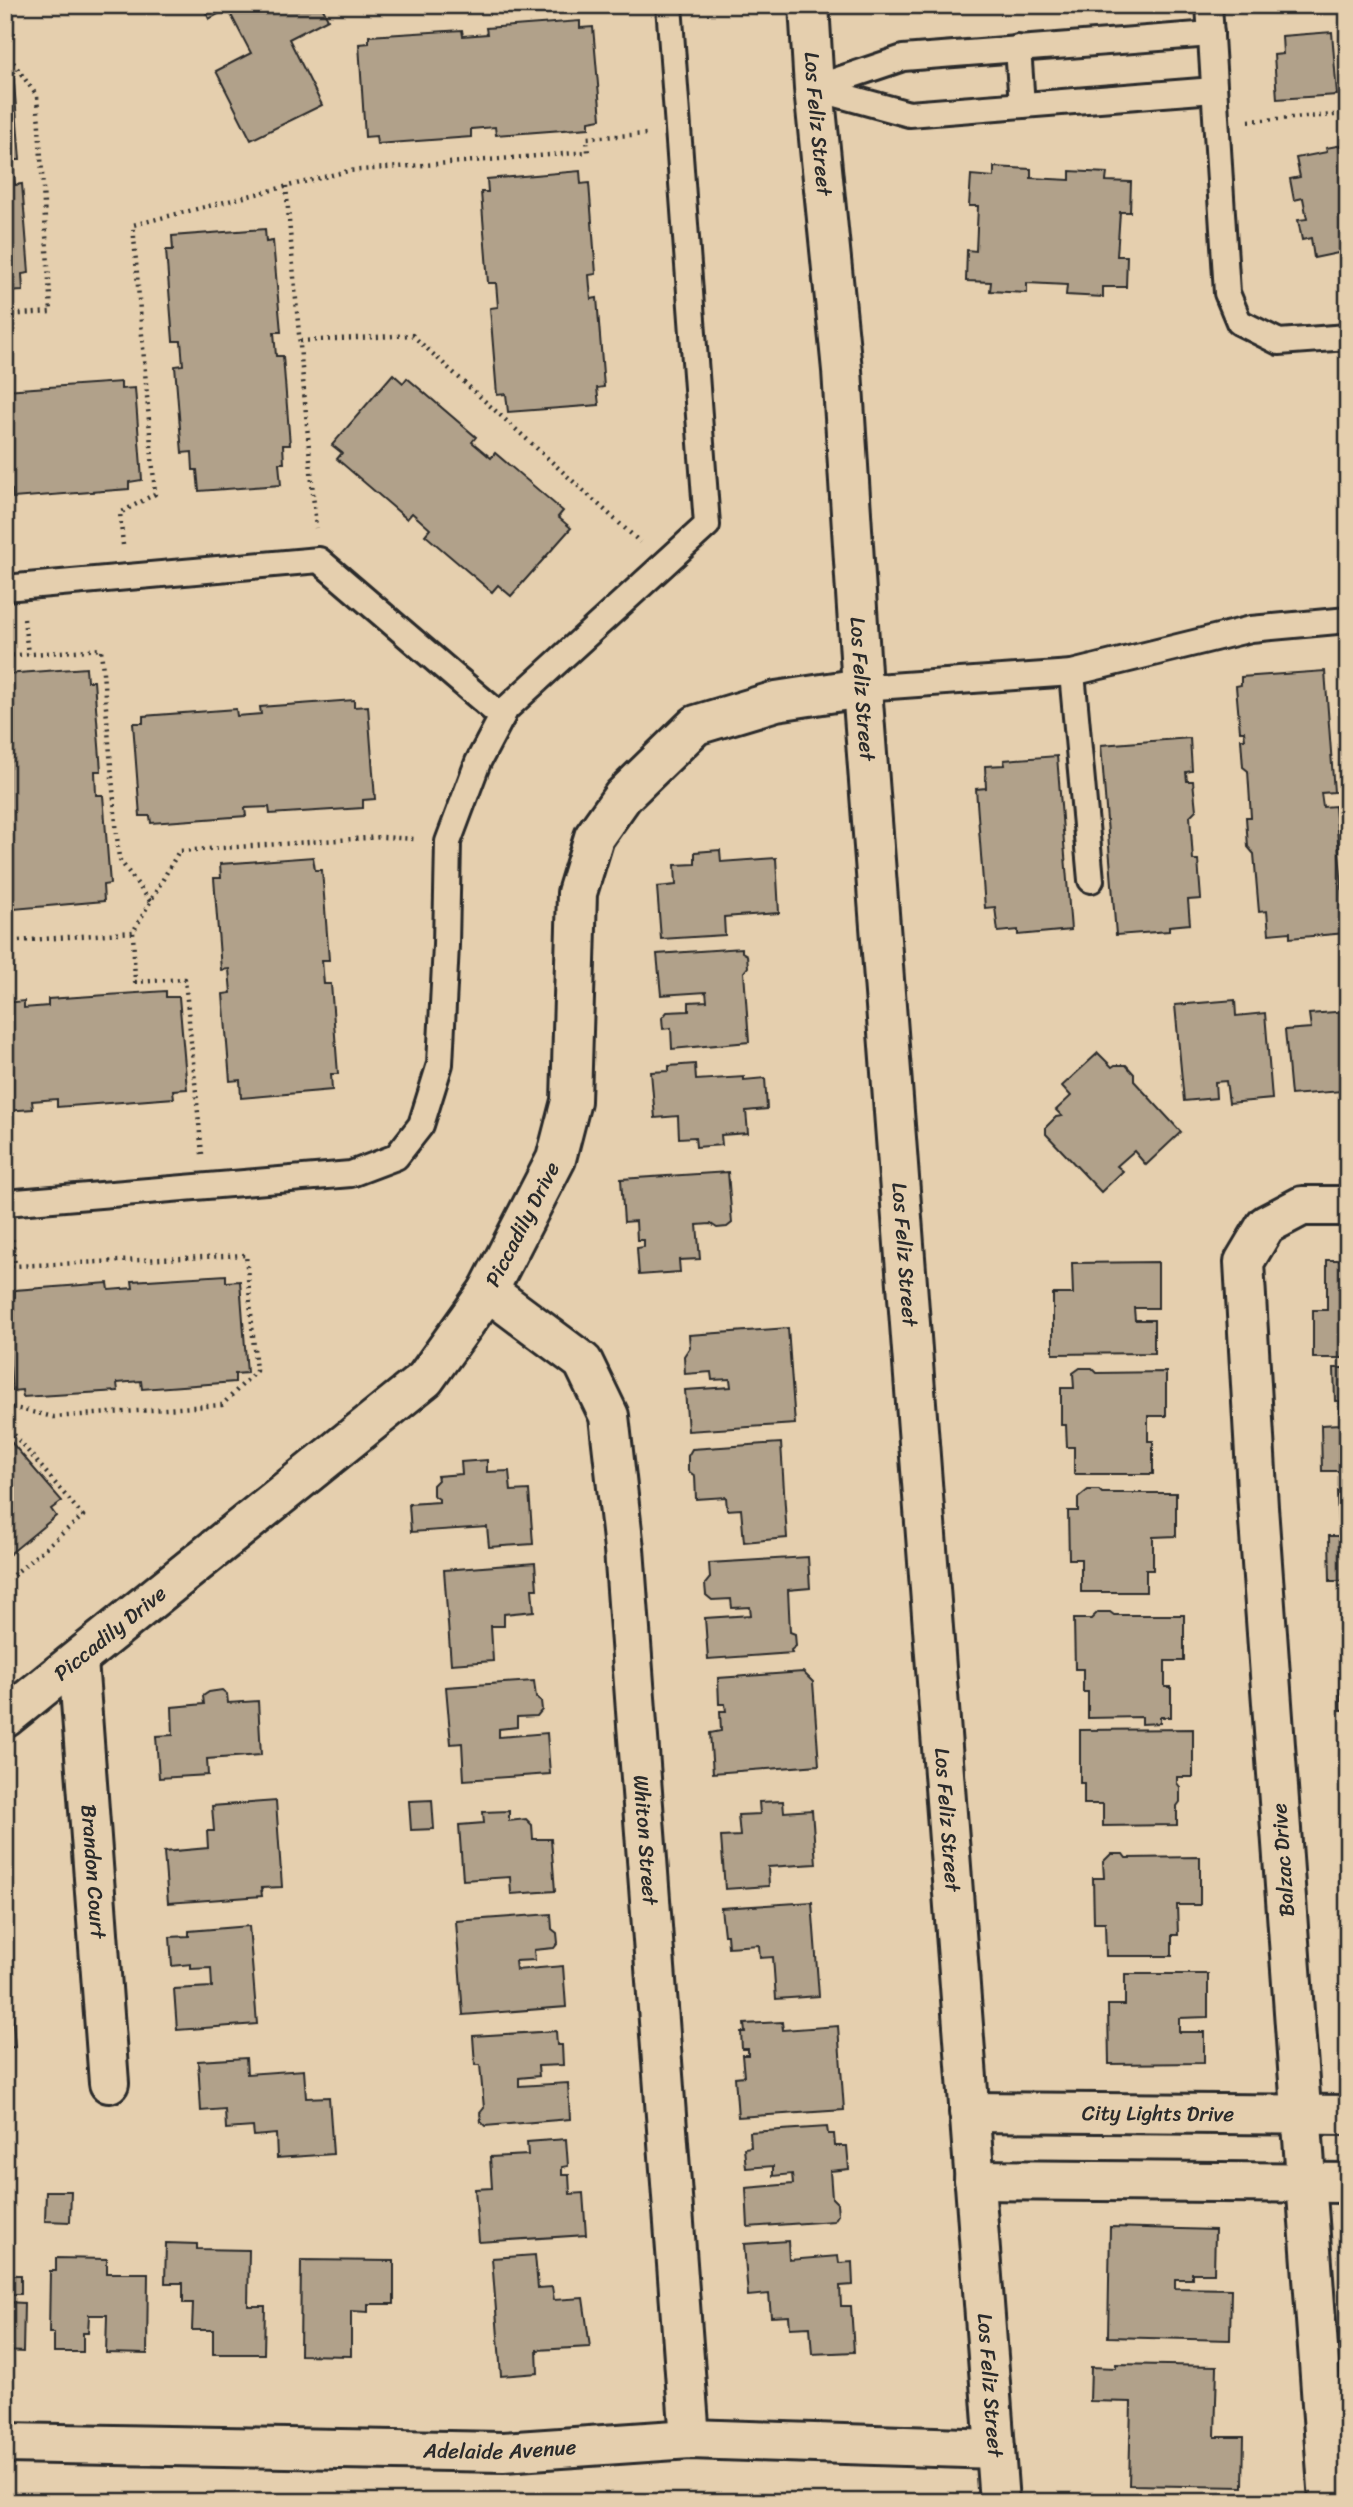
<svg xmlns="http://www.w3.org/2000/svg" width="1353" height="2507" font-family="Sriracha,sans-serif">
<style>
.building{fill:#b1a18a;stroke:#2b2b2b;stroke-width:2}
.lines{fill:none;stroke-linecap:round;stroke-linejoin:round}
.service-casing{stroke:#2b2b2b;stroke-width:30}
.minor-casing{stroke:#2b2b2b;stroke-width:44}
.tertiary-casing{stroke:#2b2b2b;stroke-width:44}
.path{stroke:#2b2b2b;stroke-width:4.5;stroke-dasharray:2 5;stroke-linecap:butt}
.service{stroke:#e5cfae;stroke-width:24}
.minor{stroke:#e5cfae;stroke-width:38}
.tertiary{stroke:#e5cfae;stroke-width:38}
.labels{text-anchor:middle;stroke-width:5;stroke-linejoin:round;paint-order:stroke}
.street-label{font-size:21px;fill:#2b2b2b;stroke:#e5cfae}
</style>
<rect width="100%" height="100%" fill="#e5cfae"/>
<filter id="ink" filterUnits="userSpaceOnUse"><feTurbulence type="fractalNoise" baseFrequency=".0143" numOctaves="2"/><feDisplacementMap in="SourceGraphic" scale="14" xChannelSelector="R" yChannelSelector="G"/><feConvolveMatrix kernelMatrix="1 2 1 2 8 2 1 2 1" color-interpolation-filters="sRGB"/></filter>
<g filter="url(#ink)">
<g class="building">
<path d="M202,5H321L328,19L289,39L322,105L251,140L216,71L251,53L228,9L209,19Z"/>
<path d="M580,21V28L593,27L601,119L589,121V128L496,135L495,127L471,129V137L377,144L376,136L365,137L359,44L369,43V36L462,30L463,36L487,34L486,28Z"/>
<path d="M1332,32L1337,95L1277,99L1274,55L1283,54L1282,36Z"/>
<path d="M5,68V70L13,69L20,160H13L15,185L22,184L29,273L22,274L23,291L5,292Z"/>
<path d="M1348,144V251L1314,258L1311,238L1302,240L1298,220L1307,219L1303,198L1294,200L1290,179L1300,177L1296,158L1327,152L1326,148Z"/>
<path d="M994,167L1031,169V178L1070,180V171L1107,173L1106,181L1131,182L1130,212H1120L1117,256H1127L1126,287H1103V297L1066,295L1067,285L1027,283V293L990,291L991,282L966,281L967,250L976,251L978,206H969L971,175L994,177Z"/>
<path d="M580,171L581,184L589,183L596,274L589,275L591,299L597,298L604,387L597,388L599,405L508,412L506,394L497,395L490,308L498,307L496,283H488L481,192H488L487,179Z"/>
<path d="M265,229L266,242L273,241L281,332H274L276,356H283L290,445H283L284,463H279L281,485L199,491L197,470H193L192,452L182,453L175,366L183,365L181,341H173L166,250H173L172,236Z"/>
<path d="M393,374L403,383L407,378L476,437L472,442L491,458L495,453L563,511L558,517L571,528L511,596L498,585L492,592L425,535L430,529L412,513L407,519L337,459L342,453L332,445Z"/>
<path d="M121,382V389L135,388L142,480L129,482V489L13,498L12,490L5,491V390Z"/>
<path d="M86,668L87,681H94L101,771H95L96,795H103L110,884L103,885L104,901L14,909L12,891L5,892V674Z"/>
<path d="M1325,671L1334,792L1321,793L1323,807L1335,806L1346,933L1290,938V932L1269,934L1267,911L1259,912L1254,854L1248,847L1246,817H1251L1248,771L1243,767L1241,739H1245L1244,731H1240L1236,686L1241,685V677Z"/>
<path d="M354,700V707L368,706L375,799L363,800V808L270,814L269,807L245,808L246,816L151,823L150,816H140L133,723H143V716L236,709L237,716L261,714L260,707Z"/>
<path d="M1190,738L1192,771L1186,772L1187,781H1193L1196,810L1190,816L1193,860H1198L1201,899L1188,900L1190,924L1169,926V931L1116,935L1101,745Z"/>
<path d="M1057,756L1071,930L1018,935V930L998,932L995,907L985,908L976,789L986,788L985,766L1005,765L1004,760Z"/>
<path d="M720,850L721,862L776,858L779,913L724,917L725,935L661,939L657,887L676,885L675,865L695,864V852Z"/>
<path d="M313,857L315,870H322L329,960H322L324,984H331L338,1074H331L332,1090L241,1098L240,1080L230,1081L223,994L231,993L229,969L221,970L214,878H221L220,864Z"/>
<path d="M742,948V952L747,955L748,967L744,972L749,1042L672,1049L671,1028L663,1029L662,1018L667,1012L689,1011V1002L707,1001L706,992L661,995L657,954Z"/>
<path d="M166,991V997H179L187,1089L173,1090L174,1098L57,1107V1099L32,1101L33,1109L5,1111V1003L24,1001V1008L48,1006V999Z"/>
<path d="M1235,1000L1236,1016L1265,1013L1272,1099L1229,1103L1226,1081L1215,1082L1216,1098L1184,1101L1175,1005Z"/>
<path d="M1348,1011V1120H1344L1342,1091L1291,1095L1285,1030L1311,1028L1309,1014Z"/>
<path d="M1098,1053L1112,1067L1115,1065H1126L1134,1074V1081L1181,1132L1146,1165L1134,1151L1117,1166L1123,1171L1101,1192L1046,1134V1127L1056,1117L1062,1116L1056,1110L1071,1096L1062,1086Z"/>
<path d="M695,1064L696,1080L744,1077V1080L765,1078L767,1109L746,1111L748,1133L721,1135L722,1145L696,1147L695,1137L679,1138L678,1116L655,1118L651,1072L669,1071V1066Z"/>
<path d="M728,1172L732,1223L727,1227L717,1228L711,1224L697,1225L700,1259L679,1260L680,1272L639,1275L637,1248L644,1247V1240H637L636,1221L624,1222L621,1179Z"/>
<path d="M1327,1260H1348V1358H1313V1310H1327Z"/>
<path d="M1158,1262V1308H1134L1135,1320H1154V1353L1053,1354V1294H1073L1072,1263Z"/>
<path d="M226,1275V1282L240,1281L247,1373L235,1374V1382L142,1389L141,1381L117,1383L118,1391L23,1397L22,1390L12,1391L5,1298L15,1297V1290L108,1283L109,1290L133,1288L132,1281Z"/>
<path d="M788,1328L795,1424L688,1431L685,1390L731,1387L730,1379L712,1380L711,1372L685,1374L684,1356L690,1347L689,1335Z"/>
<path d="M1080,1368H1092L1097,1373L1166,1372V1416H1148V1441H1153V1474H1074V1447H1067L1066,1425H1061V1388H1074L1073,1373Z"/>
<path d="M1334,1368H1348V1471H1322L1321,1425L1340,1424V1401H1335Z"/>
<path d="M5,1435L62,1501L51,1509L56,1516L5,1558Z"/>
<path d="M781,1443L787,1538L744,1542L741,1509L727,1510L726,1497L696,1499L695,1476L688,1471V1456L692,1449Z"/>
<path d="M487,1460V1472L509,1471L511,1491L529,1490L533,1544L489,1547L487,1527L411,1532L409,1504L439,1502V1499L433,1495V1485L438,1480L437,1476L462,1474L461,1462Z"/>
<path d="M1088,1490H1099L1102,1493H1176V1536L1153,1537V1570H1146V1592H1081V1559H1069L1068,1511H1078V1498Z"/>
<path d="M1348,1490V1524H1338L1337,1491Z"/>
<path d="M1329,1536H1348V1581H1330Z"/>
<path d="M808,1557L810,1588L788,1590L790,1632L795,1634L796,1646L791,1650L792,1653L708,1659L705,1618L751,1615L750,1607L732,1608L731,1599L712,1600L706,1595L705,1584L710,1578L709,1563Z"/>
<path d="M535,1563L537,1589H532L534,1611L504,1614V1626H491L493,1661L451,1664L444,1570Z"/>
<path d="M1098,1612H1110L1114,1615H1184V1661H1165V1687H1171V1717H1160V1723L1142,1724V1717L1088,1718V1692H1083V1669H1075L1074,1619H1091Z"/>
<rect x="1340" y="1665" width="8" height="45"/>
<path d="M803,1672L813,1682L819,1765L713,1773L710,1733L721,1731L720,1711H726L725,1704H719L718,1678Z"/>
<path d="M534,1681L536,1697L541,1701L542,1710L537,1716L517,1717V1727L499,1729V1737L547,1733L550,1774L464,1780L462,1743L451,1744L446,1687Z"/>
<path d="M222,1690L227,1694L228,1703L258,1701L261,1755L207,1759L208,1775L159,1778L156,1736L173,1735L172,1707L204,1704L203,1696L209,1692Z"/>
<path d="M1193,1729V1777H1177V1783L1180,1787V1802L1177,1806V1825L1103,1826V1804H1084V1783H1080V1730Z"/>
<path d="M432,1800L434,1829L411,1830L409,1801Z"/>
<path d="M276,1801L282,1887L261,1888L262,1896L168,1903L164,1852L208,1848L207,1831H214L212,1806Z"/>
<path d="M783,1801L784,1812L812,1810L816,1864L768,1867L769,1886L725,1889L721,1837L740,1836L738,1815L760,1814L759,1802Z"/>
<path d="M509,1811V1821L526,1819L532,1825L533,1839H551L555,1891L511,1894L510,1877L463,1880L459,1825L484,1823L483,1812Z"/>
<path d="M1111,1854H1123L1126,1858L1200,1857V1905H1177L1178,1935H1172V1956H1106L1105,1923H1094L1093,1878H1104L1103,1862Z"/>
<path d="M812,1902L819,1996L776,1999L773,1957L760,1958L759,1945L728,1947L727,1935H724L721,1908Z"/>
<path d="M551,1914L552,1929L557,1933L558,1943L554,1948L534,1950L535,1960L515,1961L516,1970L563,1966L566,2007L463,2015L456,1921Z"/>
<path d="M249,1926L257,2024L177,2030L174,1989L212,1987L211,1968L191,1969V1964L172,1966L170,1937L189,1936V1931Z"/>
<path d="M5,1950H9L11,1983L5,1984Z"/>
<path d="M1125,1974H1208V2017L1179,2018V2032H1204V2063L1109,2064L1108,2005H1125Z"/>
<path d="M11,1995L15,2047L5,2048V1996Z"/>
<path d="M782,2022L783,2030L838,2026L844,2110L738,2117L735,2077L744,2076L742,2055H748V2049H742L741,2032H745L744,2024Z"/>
<path d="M556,2031L557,2045H562L563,2065L538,2066L539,2076L519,2078V2086L568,2083L570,2119L485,2126L481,2122L480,2113L484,2108L480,2065H475L473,2036Z"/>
<path d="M246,2058L247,2074L304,2070L306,2098L329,2097L333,2154L277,2158L276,2134L254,2136L253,2127L226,2129L225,2109L201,2111L198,2061Z"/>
<path d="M827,2127L828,2134H834L835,2146H847L849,2169L830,2171L832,2198L837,2203L838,2215L834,2221L748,2227L746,2188L793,2184L792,2174L773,2176V2166L746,2168L744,2148L751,2147L750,2132Z"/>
<path d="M566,2139L568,2166L562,2167V2174H569L570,2194L583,2193L586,2235L479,2242L475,2189L492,2188L490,2157L528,2155L527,2142Z"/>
<path d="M46,2191H71L70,2222L45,2221Z"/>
<path d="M1110,2227L1215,2230L1214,2273H1192V2279H1175V2288L1231,2289L1230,2340L1108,2337Z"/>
<path d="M788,2241L789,2260L838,2256L839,2263L852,2262L853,2285L840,2286L841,2306H851L854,2352L812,2354L810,2327L790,2328L789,2316L771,2317L769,2294L748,2296L744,2244Z"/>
<path d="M166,2243L197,2244V2249L249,2250L248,2306H265L264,2354H213V2330H192L193,2303H183V2283H165Z"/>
<path d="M5,2244H7V2275H21V2294H6V2302L24,2303L23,2352L5,2351Z"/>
<path d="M535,2255L538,2288L552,2287L554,2300L583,2298L590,2347L537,2350L538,2373L501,2376L492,2258Z"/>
<path d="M56,2258L107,2259V2273H148L147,2354L106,2353L107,2315H89L88,2333H83V2352H54V2333H49L50,2271H56Z"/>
<path d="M301,2260L394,2261V2304H368V2312L351,2311V2356L300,2355Z"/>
<path d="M1116,2364L1217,2366L1215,2437H1244L1243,2487L1129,2485L1131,2402L1090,2401L1091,2367L1116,2368Z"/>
</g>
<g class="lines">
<g class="service-casing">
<g id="service">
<path d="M1209,5L1227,293L1239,322L1279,342L1348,337"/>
<path d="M1018,48L1022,105"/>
<path d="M814,88L909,114L1214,90"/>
<path d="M814,88L903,58L1211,34"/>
<path d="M5,588L319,560L502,717"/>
<path d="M1072,673L1091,880"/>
<path d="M862,688L1072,673L1251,629L1348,620"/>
<path d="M5,1203L351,1174L396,1157L421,1125L440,1064L446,945L448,842L478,762L506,709L707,525L669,5"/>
</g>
</g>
<g class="minor-casing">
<g id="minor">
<path id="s1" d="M488,1291L583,1362L609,1416L624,1549L690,2439"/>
<path id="s2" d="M78,1660L109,2083"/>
<path id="s3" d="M5,1718L425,1379L488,1291L556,1159L571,1101L577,893L594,837L623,796L696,725L776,701L862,688"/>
<path id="s4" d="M969,2112L1348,2115"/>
<path d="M974,2180L1348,2183"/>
<path id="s5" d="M5,2443L503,2452L690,2439L995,2449"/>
<path d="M1329,2502L1258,1507L1244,1262L1266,1225L1302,1206H1348"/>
</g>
</g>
<g class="tertiary-casing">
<g id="tertiary">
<path id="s6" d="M809,5L814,88L842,370L862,688L999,2502"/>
</g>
</g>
<g class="path">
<path d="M1242,9L1265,5"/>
<path d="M5,51L37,96L51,312L5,315"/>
<path d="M1249,121L1348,114"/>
<path d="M286,186L316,528"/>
<path d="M300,341L412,335L640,542"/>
<path d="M123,545L120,513L155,494L133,225L348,171L588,152L587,138L646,134"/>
<path d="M24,619L28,654"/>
<path d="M5,656L101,649L119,859L150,901"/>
<path d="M5,942L133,932"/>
<path d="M202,1154L185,979L135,982L133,932L179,851L382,837L415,839"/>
<path d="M5,1267L15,1266L12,1235"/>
<path d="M5,1406L54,1417L222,1405L256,1371L246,1255L15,1266"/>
<path d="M5,1424L83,1516L5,1582"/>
</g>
<use href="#service" class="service"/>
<use href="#minor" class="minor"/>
<use href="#tertiary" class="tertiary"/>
</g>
</g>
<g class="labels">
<g class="street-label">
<text dy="7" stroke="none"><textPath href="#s6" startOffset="119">Los Feliz Street</textPath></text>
<text dy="7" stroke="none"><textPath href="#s6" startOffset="686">Los Feliz Street</textPath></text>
<text dy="7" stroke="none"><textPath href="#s3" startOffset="723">Piccadily Drive</textPath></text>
<text dy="7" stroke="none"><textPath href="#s6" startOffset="1253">Los Feliz Street</textPath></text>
<text dy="7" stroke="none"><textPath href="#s3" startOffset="135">Piccadily Drive</textPath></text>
<text dy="7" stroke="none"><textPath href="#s6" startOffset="1820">Los Feliz Street</textPath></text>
<text dy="7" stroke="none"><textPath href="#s1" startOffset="604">Whiton Street</textPath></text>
<text transform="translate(1283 1860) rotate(-94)" y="7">Balzac Drive</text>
<text dy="7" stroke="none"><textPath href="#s2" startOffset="212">Brandon Court</textPath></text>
<text dy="7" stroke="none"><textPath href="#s4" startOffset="189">City Lights Drive</textPath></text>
<text dy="7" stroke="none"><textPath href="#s6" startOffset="2387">Los Feliz Street</textPath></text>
<text dy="7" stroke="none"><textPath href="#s5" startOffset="495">Adelaide Avenue</textPath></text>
</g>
</g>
<rect width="1353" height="2507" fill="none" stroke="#e5cfae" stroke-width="28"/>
<rect x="14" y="14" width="1325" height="2479" fill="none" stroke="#2b2b2b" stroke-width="2.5" filter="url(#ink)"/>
</svg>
